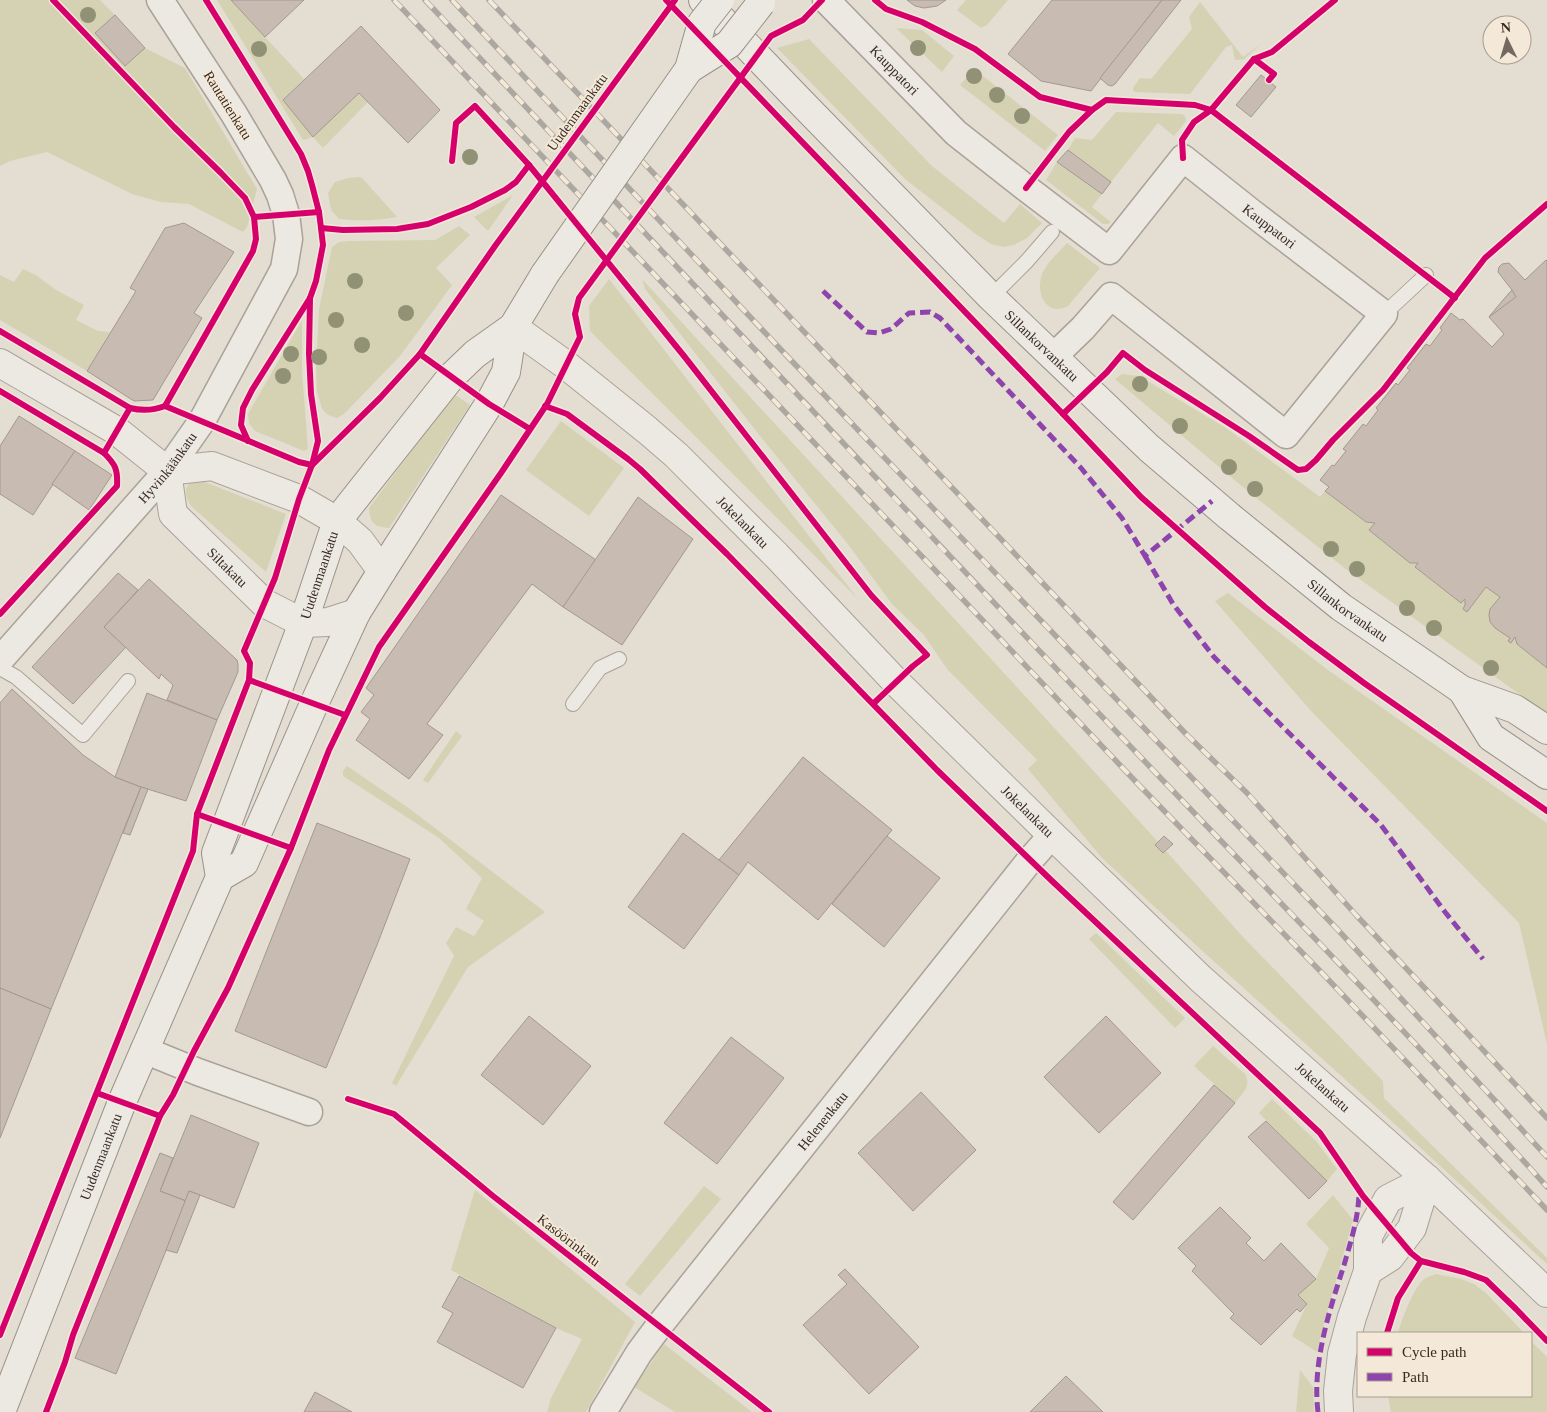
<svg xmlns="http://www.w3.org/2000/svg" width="1547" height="1412" font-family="Georgia,serif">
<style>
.green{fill:#d5d2b4}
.building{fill:#c8bbb2;stroke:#a49890}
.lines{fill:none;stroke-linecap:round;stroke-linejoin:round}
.service-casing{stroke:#aaa299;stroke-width:16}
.minor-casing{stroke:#aaa299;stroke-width:29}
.tertiary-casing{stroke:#aaa299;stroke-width:30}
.secondary-casing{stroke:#99928a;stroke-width:30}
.service{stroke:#ece8e2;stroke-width:14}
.minor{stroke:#ece8e2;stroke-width:26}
.tertiary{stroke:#ece8e2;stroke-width:28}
.secondary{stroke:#ece8e2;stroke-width:28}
.rail-casing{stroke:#ada7a1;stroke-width:5.5}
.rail{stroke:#f4e9d8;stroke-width:4;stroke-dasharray:11;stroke-linecap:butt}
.secondary-bridge-casing{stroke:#99928a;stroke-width:30;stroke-linecap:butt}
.secondary-bridge{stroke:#ece8e2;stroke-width:28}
.quiet{stroke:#8e44ad;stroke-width:5;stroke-dasharray:10 5;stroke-linecap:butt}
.cycleway-casing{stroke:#f4e9d8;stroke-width:9}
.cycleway{stroke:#d6006c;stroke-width:6}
.tree{fill:#919175}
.labels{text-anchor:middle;stroke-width:4;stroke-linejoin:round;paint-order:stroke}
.street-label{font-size:14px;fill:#382a21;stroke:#f4e9d8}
</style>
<rect width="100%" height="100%" fill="#e4ddd1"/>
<g class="green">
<path d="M0,0H100L115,15L95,33L125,66L145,48L185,68L257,189L247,227L243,232L189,204L161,202L132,194L47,152L10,161L0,166Z"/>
<path d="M217,0H231L304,79L283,100L313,136L359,93L368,102L323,148L313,137L303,140Z"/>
<path d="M966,0H1008L987,25L981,28L957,10Z"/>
<path d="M1200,2L1243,57L1261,44L1244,59L1235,60L1232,45L1226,47L1190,94L1135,92L1133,90V88L1140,78L1151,79L1192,29L1189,17Z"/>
<path d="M896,28L922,30L954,56L942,72Z"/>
<path d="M809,39L932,166L1004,223L1020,204L1042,223L1027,238L1014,245L1003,247L991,244L977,235L905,179L777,48Z"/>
<path d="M974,69L1058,135L1045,151L960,85Z"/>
<path d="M1116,112L1182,114L1185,116L1186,121L1174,136L1158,123L1111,182L1068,150L1075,138L1092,140Z"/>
<path d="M1057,162L1102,194L1092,207L1111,222L1108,224H1103L1046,180Z"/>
<path d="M360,177L363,179L397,217C377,221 359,221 339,219L331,210L328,193L335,182L348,178Z"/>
<path d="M513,195L488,231L474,217Z"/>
<path d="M459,226L470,235L436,268L452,285L400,356L344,414L337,418L328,415L322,409L317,391L316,368L319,309L332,247L339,242L349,241L435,240Z"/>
<path d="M1067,243L1100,268L1068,306C1049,317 1036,296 1041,278C1043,266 1059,252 1067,243Z"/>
<path d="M23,269L36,275L56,290L84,305L76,320L98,331L110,332L87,371L0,320V275L14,282Z"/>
<path d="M609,279L858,599L590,331L589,306Z"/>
<path d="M642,279C814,467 987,653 1158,842L1155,845L1163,853L1166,851L1244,938L1383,1081L1384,1098L1547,1258V1264L1388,1118L1198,947L1102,858L1028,769L1037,760L947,669L924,635L892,604L847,543L760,436L645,289Z"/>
<path d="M302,320V371L308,449L304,451L255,431L249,423L248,414Z"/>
<path d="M1122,374L1139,376L1226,428L1320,497L1325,491L1365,522L1375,523L1370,530L1410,563H1418L1416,567L1461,603L1465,599L1467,611L1486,587L1500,597C1481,620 1489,623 1510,638L1508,641L1511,643L1515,637L1517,644L1547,668V714L1347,570L1244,488L1115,379Z"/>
<path d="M454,394L470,405L389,528C374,527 370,523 369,508Z"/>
<path d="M561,421L624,468L589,516L526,470Z"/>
<path d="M193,480H200L286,514L266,572L191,506C185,497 183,487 193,480Z"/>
<path d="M1228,593L1328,670L1547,823V1044L1519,923L1312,712L1215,601Z"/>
<path d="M456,731L462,736L428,783L423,780Z"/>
<path d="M347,766L410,809L545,912L468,967L396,1086L392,1083L454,956L446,943L456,927L474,936L484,921L466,909L482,878L439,838L343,776V771Z"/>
<path d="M1096,933L1185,1018L1175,1028L1089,939Z"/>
<path d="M1213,1046L1245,1074C1252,1086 1242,1094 1235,1103L1194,1066Z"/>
<path d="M1272,1099L1316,1141L1337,1169L1327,1181L1259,1113Z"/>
<path d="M704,1186L721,1199L640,1296L625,1284Z"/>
<path d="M475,1190L635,1322L586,1412H547L551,1398L582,1339L556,1328L451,1270Z"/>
<path d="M1333,1195L1353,1220L1323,1327L1317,1352L1292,1336L1307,1304L1298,1295L1316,1279L1329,1248L1306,1224Z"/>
<path d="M1436,1274L1461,1279L1474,1284L1486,1293L1524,1333H1398C1402,1319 1412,1292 1422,1281C1426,1277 1431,1276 1436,1274Z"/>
<path d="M1531,1341L1547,1357V1412H1391L1388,1396H1531Z"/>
<path d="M664,1344L752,1412H675L634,1387Z"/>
<path d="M1300,1370L1313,1387L1314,1412H1296Z"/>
</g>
<g class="building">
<path d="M231,0H304L265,37Z"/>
<path d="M907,0H946L937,6L924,8L915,6Z"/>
<path d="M1052,0H1162L1091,91L1041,81L1008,54Z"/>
<path d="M1162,0H1181L1115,84L1112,86L1108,85L1100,78Z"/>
<path d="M115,15L145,48L125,66L95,33Z"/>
<path d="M361,26L440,110L408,143L359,93L313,137L283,100Z"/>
<path d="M1261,75L1276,87L1251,117L1236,105Z"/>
<path d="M1068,150L1111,182L1102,194L1057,162Z"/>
<path d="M184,223L234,252L194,313L202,318L153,400L134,401L87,371L136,291L130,288L165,228Z"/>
<path d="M1546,260L1547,261V668L1517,644L1515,637L1511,643L1508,641L1510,638L1495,628L1490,622L1489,615L1490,609L1500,597L1486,587L1467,612L1463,609L1465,605V599L1461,603L1415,567L1418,563H1410L1369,530L1375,523L1366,522L1325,491L1329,487L1320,480L1332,465L1334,466L1346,451L1343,449L1363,424L1366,426L1378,410L1376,408L1396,383L1398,385L1410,370L1407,368L1426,344L1430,346L1442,330L1440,328L1451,313L1460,320L1463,319L1492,347L1504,334L1489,317L1512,290L1498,272L1499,267L1502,264L1509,263L1525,280Z"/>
<path d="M1512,290L1516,297L1489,317L1503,300Z"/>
<path d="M19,416L75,451L33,515L0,494V446Z"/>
<path d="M75,451L112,475L89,510L52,484Z"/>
<path d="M501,495L596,560L563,607L532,584L427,724L443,735L409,779L356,740L370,719L361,712L374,695L366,688Z"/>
<path d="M638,497L693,539L622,645L563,607Z"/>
<path d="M118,573L138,590L104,627L126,647L73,704L32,667Z"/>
<path d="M149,579L237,660L238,664V672L217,720L167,700L173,685L161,674L159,679L104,627Z"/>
<path d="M12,689L83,755L115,777L141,787L51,1009L0,988V703Z"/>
<path d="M147,693L217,720L186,801L141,787L115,777Z"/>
<path d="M803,757L892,830L818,920L748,862L739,875L719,860Z"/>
<path d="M141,787L148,789L130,835L123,833Z"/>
<path d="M317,823L410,859L377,945L326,1068L235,1031Z"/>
<path d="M683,833L739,875L684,949L628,907Z"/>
<path d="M887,836L940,878L884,947L832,904Z"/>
<path d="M1164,836L1173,844L1163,853L1155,845Z"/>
<path d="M0,988L51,1009L0,1138Z"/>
<path d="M529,1016L591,1066L543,1125L481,1075Z"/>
<path d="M1106,1016L1161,1073L1099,1133L1044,1077Z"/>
<path d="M731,1037L784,1078L717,1164L664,1123Z"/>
<path d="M1214,1085L1235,1103L1133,1220L1113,1202Z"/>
<path d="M921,1092L976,1150L913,1211L858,1153Z"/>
<path d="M191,1115L259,1143L234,1208L189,1191L186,1201L160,1191Z"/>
<path d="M1266,1121L1327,1181L1309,1199L1248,1137Z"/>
<path d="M160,1153L173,1158L160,1191L186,1201L116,1374L75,1358Z"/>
<path d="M189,1191L200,1195L177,1253L166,1250Z"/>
<path d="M1220,1207L1251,1238L1246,1243L1264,1261L1281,1243L1316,1279L1298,1295L1307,1304L1300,1312L1297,1309L1261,1345L1230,1318L1234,1314L1192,1271L1196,1266L1178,1248Z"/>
<path d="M845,1269L919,1347L869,1394L803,1325L847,1284L838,1275Z"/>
<path d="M459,1276L556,1328L523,1388L437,1342L453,1313L442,1307Z"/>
<path d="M1066,1376L1103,1412H1030Z"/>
<path d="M315,1392L352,1412H304Z"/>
</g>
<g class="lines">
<g class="service-casing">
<g id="service">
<path d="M991,297L1027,261L1052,232"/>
<path d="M1384,314L1426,275"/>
<path d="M0,668L16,677L83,735L128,681"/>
<path d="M573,704L600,668L619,659"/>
</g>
</g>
<g class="minor-casing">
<g id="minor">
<path id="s1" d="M826,0L956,133L1026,188L1109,251L1183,158L1251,212L1384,314L1286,435L1111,296L1083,328L1053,357"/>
<path id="s2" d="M0,660L167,471L202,421L284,269L289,239L286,214L280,195L273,180L234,114L160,0"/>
<path d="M144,1050L198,1072L309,1112"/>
<path id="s3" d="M603,1412L639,1353L659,1326L1030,860L1052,835"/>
</g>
</g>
<g class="tertiary-casing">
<g id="tertiary">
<path id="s4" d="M513,327L566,365L647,430L676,455L776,555L896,682L1052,835L1201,979L1427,1179L1547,1293"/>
<path id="s5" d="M0,363L117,431L167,471L173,514L264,603L303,623L328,622L356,613"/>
<path d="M167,471L212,466L299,499L337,521L360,541L382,571"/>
<path d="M1368,1271L1390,1257L1412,1228L1427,1179"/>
<path d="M1339,1412L1338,1391L1342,1354L1352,1317L1368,1271V1236L1388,1199L1427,1179"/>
</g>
</g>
<g class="secondary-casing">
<g id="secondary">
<path id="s6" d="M703,0L797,98L991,297L1149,448L1230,517L1341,607L1462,690L1515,709L1547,730"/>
<path d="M1462,690L1491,737L1547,775"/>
<path d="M220,877L244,863L314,704L356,613L382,571L489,404L506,372L513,327"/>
<path id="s7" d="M1,1412L122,1102L220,877L216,853L303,623L337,521L451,377L475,354L513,327L545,274"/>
</g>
</g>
<use href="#service" class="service"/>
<use href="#minor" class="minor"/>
<use href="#tertiary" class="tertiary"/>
<use href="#secondary" class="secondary"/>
<g class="rail-casing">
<g id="rail">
<path d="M394,0L1137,783L1323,974L1547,1210"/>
<path d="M425,0C667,256 908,514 1152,769C1285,908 1419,1044 1547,1187"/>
<path d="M452,0L786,355L1339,931L1547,1157"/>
<path d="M489,0L1186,734L1247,793L1356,915L1547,1118"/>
</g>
</g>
<use href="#rail" class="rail"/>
<g class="secondary-bridge-casing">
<g id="secondary-bridge">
<path d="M689,69L729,44L761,3"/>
<path d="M545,274L689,69L702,23L720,0"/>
</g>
</g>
<use href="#secondary-bridge" class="secondary-bridge"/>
<g class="quiet">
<path d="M823,291L867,332L879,333L891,329L909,313L930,312L940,318L1081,468L1122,518L1145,556L1212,501"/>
<path d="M1145,556L1173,604L1214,657L1255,699L1381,825L1445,912L1483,959"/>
<path d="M1318,1412C1312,1363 1329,1312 1344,1265C1351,1241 1359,1216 1359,1191"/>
</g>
<g class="cycleway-casing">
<g id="cycleway">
<path d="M53,0L174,127L221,173L245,198L254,217L256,239L253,251L165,406"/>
<path d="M206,0L301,154L308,171L312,185L319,212L321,228L323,245L316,281L310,298L252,390L243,408L241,425L248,441"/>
<path d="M666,0L1063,414L1141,497L1265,607L1309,642L1364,683L1547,811"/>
<path d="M875,0L886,9L922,22L975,49L1040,97L1092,110L1106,100L1195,105L1211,110L1455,298"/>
<path d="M1254,59L1272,52L1335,0"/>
<path d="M1183,158L1182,140L1194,122L1211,110L1254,59L1274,74L1269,80"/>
<path d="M452,161L456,123L475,106L529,165L684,356L871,595L927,655L913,666L874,703"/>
<path d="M1026,188L1069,132L1092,110"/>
<path d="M254,217L319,212"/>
<path d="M321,228L343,230L397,229L428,224L471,207L505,190L516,182L529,165"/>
<path d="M0,331L130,408C142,411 152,411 165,406L299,462L312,465"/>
<path d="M420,354L489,404L530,429"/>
<path d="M0,391L104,453"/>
<path d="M545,406L567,414L628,459L640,469L727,554L937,770L1051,880L1320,1133L1363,1196L1411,1253L1421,1261L1464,1272L1486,1280L1516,1309L1547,1341"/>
<path d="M1063,414L1107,372L1123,353L1145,370L1249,436L1298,470L1306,469L1316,460L1333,440L1383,390L1485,258L1547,204"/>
<path d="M313,464L380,398L420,354L495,246L675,0"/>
<path d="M0,614L117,486C118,469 115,464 104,453L130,408"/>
<path d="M249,680L345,715"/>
<path d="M197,814L291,848"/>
<path d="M97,1093L160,1116"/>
<path d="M348,1099L394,1114L493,1196L769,1412"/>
<path d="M1387,1333L1398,1298L1421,1261"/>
<path d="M0,1335L193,851L197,814L249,680L250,663L244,651L275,578L299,499L312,465L318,441L311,394L309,353L310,298"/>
<path d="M46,1412L65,1362L73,1335L160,1116L173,1095L194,1051L228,988L291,848L329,750L379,647L501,473L547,404L580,337L575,314L579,298L771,36L803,20L822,0"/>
</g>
</g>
<use href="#cycleway" class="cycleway"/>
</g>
<g class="tree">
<circle cx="88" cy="15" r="8"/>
<circle cx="918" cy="48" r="8"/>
<circle cx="259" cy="49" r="8"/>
<circle cx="974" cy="76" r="8"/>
<circle cx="997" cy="95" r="8"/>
<circle cx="1022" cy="116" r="8"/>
<circle cx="470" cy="157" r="8"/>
<circle cx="355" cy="281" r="8"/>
<circle cx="406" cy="313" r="8"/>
<circle cx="336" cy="320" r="8"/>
<circle cx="362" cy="345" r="8"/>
<circle cx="291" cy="354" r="8"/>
<circle cx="319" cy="357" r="8"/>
<circle cx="283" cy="376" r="8"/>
<circle cx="1140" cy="384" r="8"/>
<circle cx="1180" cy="426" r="8"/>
<circle cx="1229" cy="467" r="8"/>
<circle cx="1255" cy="489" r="8"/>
<circle cx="1331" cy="549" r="8"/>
<circle cx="1357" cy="569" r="8"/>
<circle cx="1407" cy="608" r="8"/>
<circle cx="1434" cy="628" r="8"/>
<circle cx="1491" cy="668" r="8"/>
</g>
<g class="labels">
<g class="street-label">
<text dy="5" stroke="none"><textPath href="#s1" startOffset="98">Kauppatori</textPath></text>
<text transform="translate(228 105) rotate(58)" y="5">Rautatienkatu</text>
<text transform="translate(577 112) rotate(-54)" y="5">Uudenmaankatu</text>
<text dy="5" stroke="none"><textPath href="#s1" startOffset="608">Kauppatori</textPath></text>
<text dy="5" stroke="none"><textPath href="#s6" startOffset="484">Sillankorvankatu</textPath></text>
<text dy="5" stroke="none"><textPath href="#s2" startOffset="255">Hyvinkäänkatu</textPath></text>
<text dy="5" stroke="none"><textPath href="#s4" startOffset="302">Jokelankatu</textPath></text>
<text dy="5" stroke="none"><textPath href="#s5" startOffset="319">Siltakatu</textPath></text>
<text dy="5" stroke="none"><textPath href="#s7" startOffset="899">Uudenmaankatu</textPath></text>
<text dy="5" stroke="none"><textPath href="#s6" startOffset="889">Sillankorvankatu</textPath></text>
<text dy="5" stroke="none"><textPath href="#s4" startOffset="708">Jokelankatu</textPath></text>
<text dy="5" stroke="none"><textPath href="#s4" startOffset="1112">Jokelankatu</textPath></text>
<text dy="5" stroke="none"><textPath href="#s3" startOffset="365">Helenenkatu</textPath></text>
<text dy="5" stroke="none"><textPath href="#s7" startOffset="274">Uudenmaankatu</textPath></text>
<text transform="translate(569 1240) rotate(38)" y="5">Kasöörinkatu</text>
</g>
</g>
<rect x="1357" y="1332" width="175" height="65" fill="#f4e9d8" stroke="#a99d8f"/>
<rect x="1367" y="1348" width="25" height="8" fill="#d6006c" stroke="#a99d8f"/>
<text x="1402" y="1357" font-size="15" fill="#382a21">Cycle path</text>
<rect x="1367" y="1373" width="25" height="8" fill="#8e44ad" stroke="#a99d8f"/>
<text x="1402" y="1382" font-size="15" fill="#382a21">Path</text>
<g transform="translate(1507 40) rotate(355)"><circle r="24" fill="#f4e9d8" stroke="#a99d8f"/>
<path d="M0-4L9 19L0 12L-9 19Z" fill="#74695f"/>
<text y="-8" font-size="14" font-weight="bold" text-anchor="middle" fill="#382a21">N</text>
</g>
</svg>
